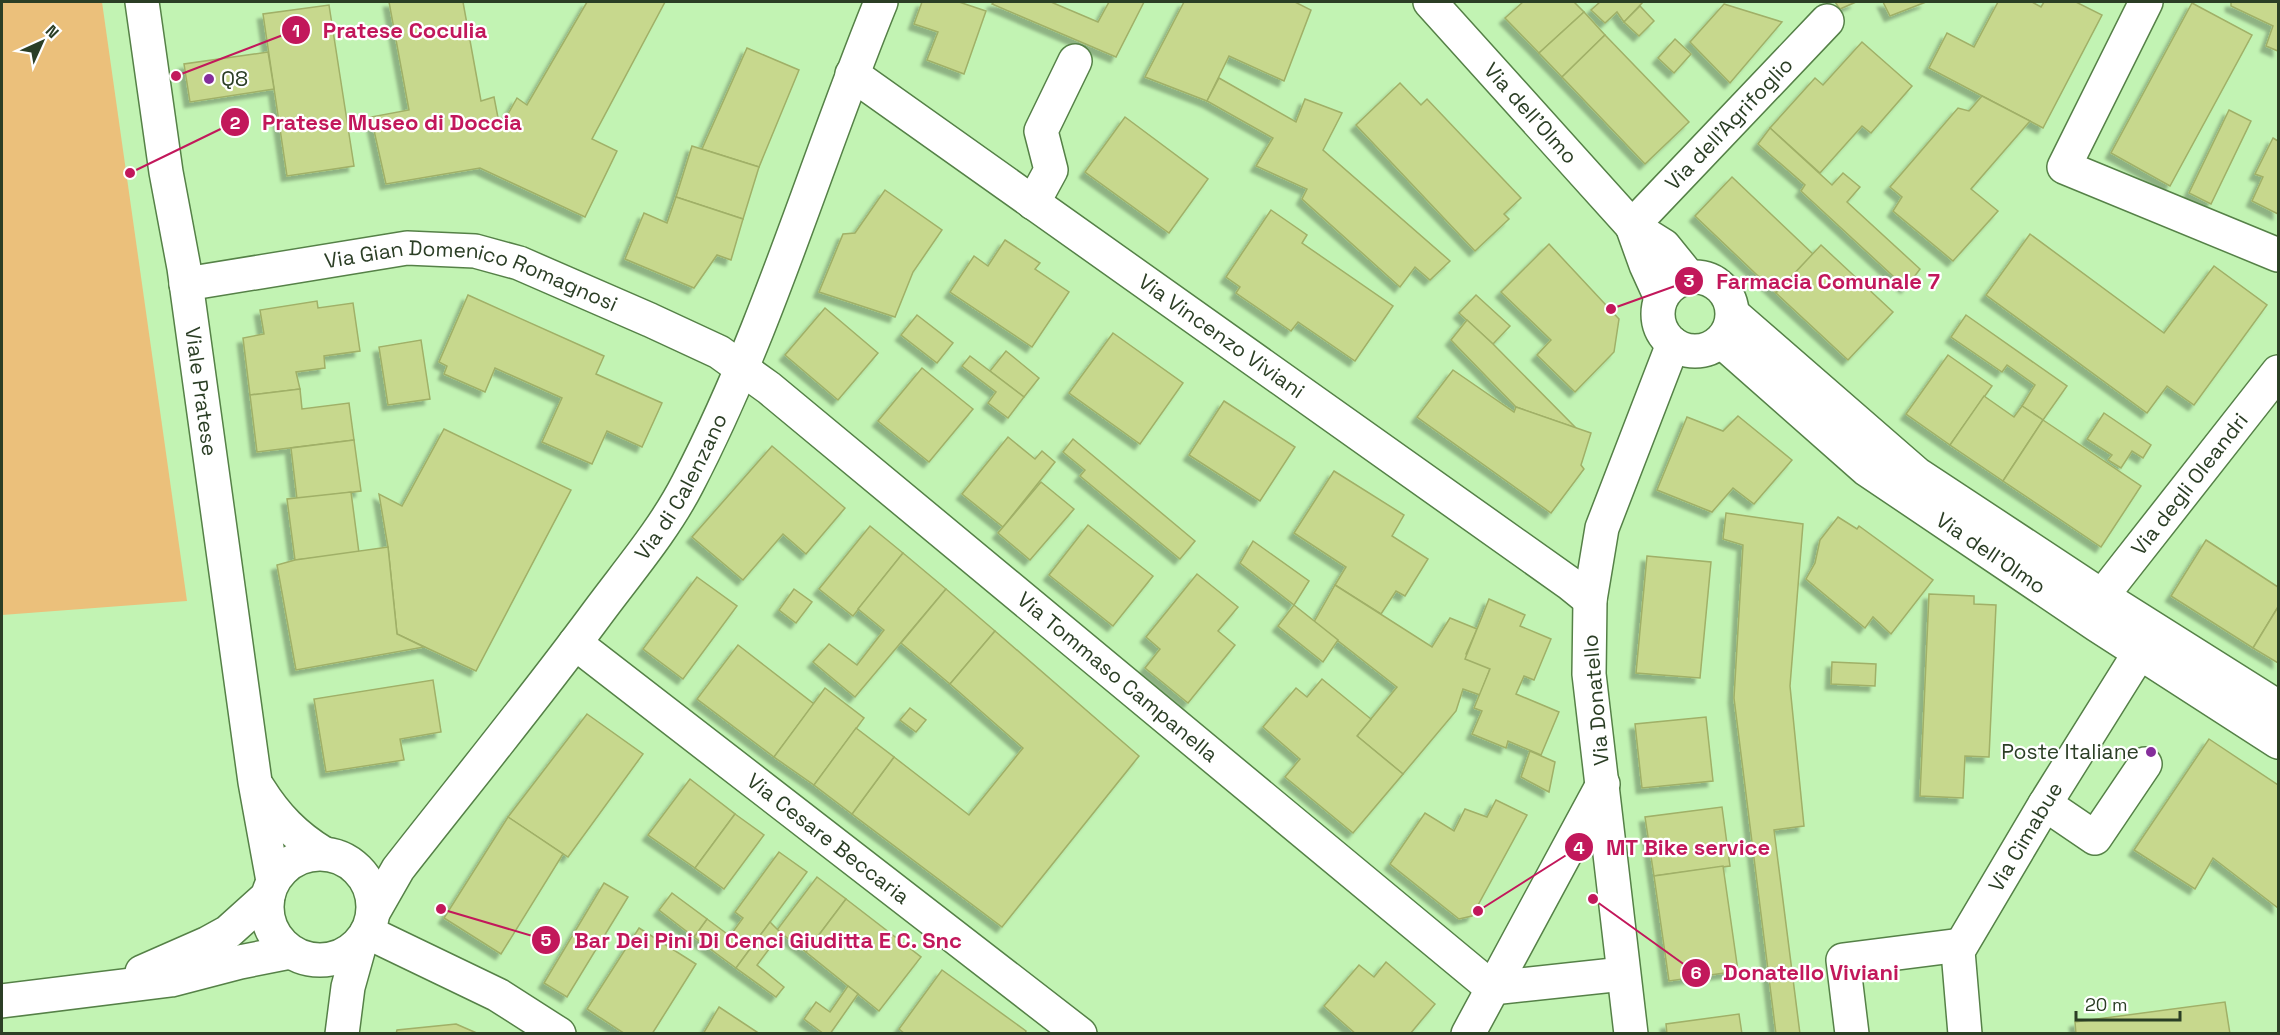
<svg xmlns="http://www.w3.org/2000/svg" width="2280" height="1035" font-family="'Space Grotesk',sans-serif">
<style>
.green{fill:#ebc07b}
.building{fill:#c7d88d;stroke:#a0b067;stroke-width:1.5;filter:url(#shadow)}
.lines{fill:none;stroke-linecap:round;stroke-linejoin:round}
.minor-casing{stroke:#558147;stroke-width:36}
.minor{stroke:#fff;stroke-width:33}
.poi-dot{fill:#852e9b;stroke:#fff;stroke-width:2}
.labels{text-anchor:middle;stroke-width:4.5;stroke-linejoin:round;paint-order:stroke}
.poi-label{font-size:21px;fill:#2b3e25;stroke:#fff;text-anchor:start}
.street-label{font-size:21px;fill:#2b3e25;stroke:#fff}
.leader{fill:none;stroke:#c2185b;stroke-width:2}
.callout-dot{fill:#c2185b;stroke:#fff;stroke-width:2}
.mark-label{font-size:18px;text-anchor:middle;font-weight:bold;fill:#fff}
.callout-label{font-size:22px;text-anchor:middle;font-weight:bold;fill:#c2185b;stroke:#fff;stroke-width:4.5;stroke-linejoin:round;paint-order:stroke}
</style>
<defs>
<filter id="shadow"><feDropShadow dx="-5.5" dy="5.5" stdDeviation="1.5" flood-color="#0004"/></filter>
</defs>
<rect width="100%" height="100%" fill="#c2f3b3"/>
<path class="green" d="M2,2H102L187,601L2,615Z"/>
<g class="building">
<path d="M389,2H463L481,101L494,97L500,128L517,98L527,105L587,2H665L592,139L617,151L585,217L480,168L386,184L371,117L409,110Z"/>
<path d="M922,2H959L986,11L964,74L927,60L938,32L914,24Z"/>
<path d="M994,2H1051L1098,22L1109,2H1144L1116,57L992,4Z"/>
<path d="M1184,2H1295L1311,10L1284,81L1229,56L1207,101L1145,77Z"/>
<path d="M1523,2H1574L1584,12L1539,53L1505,18Z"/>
<path d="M1600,2H1643L1624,22L1617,12L1605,23L1591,10Z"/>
<path d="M1835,2H1856L1840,9Z"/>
<path d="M1883,2H1926L1890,16Z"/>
<path d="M1998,2H2032L2041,7L2044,2H2076L2102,15L2043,128L1929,68L1947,33L1974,47Z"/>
<path d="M2231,2H2278V51L2266,46L2273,26L2231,6Z"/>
<path d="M2192,3L2252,35L2170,186L2111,153Z"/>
<path d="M1724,4L1782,22L1730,83L1690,42Z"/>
<path d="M329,5L354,166L287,176L263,14Z"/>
<path d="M1640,6L1654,21L1639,36L1624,22Z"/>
<path d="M1584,12L1605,35L1562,77L1539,53Z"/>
<path d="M1605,35L1689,122L1645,164L1562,77Z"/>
<path d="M1675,39L1691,54L1674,73L1658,58Z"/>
<path d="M1862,42L1912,86L1871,133L1862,126L1820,173L1770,128L1815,78L1823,85Z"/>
<path d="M747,48L799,70L759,167L702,149Z"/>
<path d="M268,52L274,89L190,102L184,64Z"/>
<path d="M1219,78L1296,122L1305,99L1342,113L1323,150L1450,261L1430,280L1415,267L1400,287L1302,199L1307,189L1256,166L1273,138L1207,101Z"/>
<path d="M1400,83L1421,105L1427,99L1521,198L1504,214L1509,219L1475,251L1356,125Z"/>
<path d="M1982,96L2030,121L1971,189L1998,211L1953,261L1893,211L1902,197L1890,187L1958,108L1969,111Z"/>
<path d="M2229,110L2251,121L2211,204L2189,193Z"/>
<path d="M1125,117L1208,179L1169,233L1085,172Z"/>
<path d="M1770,128L1832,185L1843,173L1860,187L1847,202L1920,269L1906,288L1801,191L1805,185L1758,144Z"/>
<path d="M2273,138L2278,141V214L2252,201L2263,177L2255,174Z"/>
<path d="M692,146L759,167L743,219L676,197Z"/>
<path d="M1732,177L1813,254L1776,293L1695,216Z"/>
<path d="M885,190L942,230L913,272L895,317L819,292L843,234L855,233Z"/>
<path d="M676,197L743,219L731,260L717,255L694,288L625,259L644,213L667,223Z"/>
<path d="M1271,210L1307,235L1302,243L1393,306L1355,361L1298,322L1291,331L1236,293L1240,287L1226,277Z"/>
<path d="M2030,234L2164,333L2214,266L2267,305L2194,405L2167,386L2147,413L1986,295Z"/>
<path d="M1005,240L1040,263L1035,269L1069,292L1032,347L950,292L974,256L988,266Z"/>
<path d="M1549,244L1619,319L1614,352L1575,392L1537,355L1551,340L1501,292Z"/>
<path d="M1821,245L1893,312L1848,360L1776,293Z"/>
<path d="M468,295L604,356L596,374L662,403L642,447L607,431L592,464L542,442L562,398L495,368L485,392L444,374L447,366L439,362Z"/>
<path d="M1476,295L1510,326L1493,344L1459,313Z"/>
<path d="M317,301L318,308L353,303L360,351L324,356L325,368L296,372L300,389L250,395L243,338L264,334L260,310Z"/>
<path d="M825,308L878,353L838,400L785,355Z"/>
<path d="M917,315L953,343L937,363L901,335Z"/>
<path d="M1966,315L2067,386L2043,420L2022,406L2035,385L2007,365L2002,372L1951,337Z"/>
<path d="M1467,320L1493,344L1576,428L1516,407L1451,340Z"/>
<path d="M1113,333L1183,383L1140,444L1069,393Z"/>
<path d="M421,340L430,399L388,405L379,347Z"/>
<path d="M1006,351L1039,378L1024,397L990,371Z"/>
<path d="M1948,355L1992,386L1950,445L1906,414Z"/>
<path d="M970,356L1024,397L1008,418L988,403L996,392L962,366Z"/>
<path d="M922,368L973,409L929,462L878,421Z"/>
<path d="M1453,370L1514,412L1516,407L1591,433L1581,465L1584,469L1551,513L1417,417Z"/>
<path d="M300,389L302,409L349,403L354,440L257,452L250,395Z"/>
<path d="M1984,396L2014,417L2022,406L2043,420L2003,481L1950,445Z"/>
<path d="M1224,401L1295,447L1260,501L1189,455Z"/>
<path d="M2104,413L2151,445L2143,458L2132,451L2121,468L2108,460L2112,455L2087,439Z"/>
<path d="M1738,416L1792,460L1754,504L1733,488L1712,512L1657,490L1687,417L1723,431Z"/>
<path d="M2043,420L2141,486L2101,547L2003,481Z"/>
<path d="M444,429L571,490L476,671L397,634L388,547L379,494L402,506Z"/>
<path d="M1008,437L1035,459L1042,451L1055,462L1003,527L962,494Z"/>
<path d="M1073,439L1195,541L1180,559L1080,476L1085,470L1063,452Z"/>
<path d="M354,440L361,491L297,499L291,448Z"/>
<path d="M772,446L845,508L806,554L783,534L743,580L692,537Z"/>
<path d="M1334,471L1404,515L1392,536L1428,559L1405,596L1396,591L1381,614L1335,585L1346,567L1294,533Z"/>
<path d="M1041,482L1074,509L1030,560L998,533Z"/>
<path d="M351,492L359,553L295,560L287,499Z"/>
<path d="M1726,513L1803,524L1790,686L1804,826L1774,830L1800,1034H1776L1734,698L1743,545L1723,539Z"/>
<path d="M1838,517L1857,529L1859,526L1933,580L1891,634L1873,617L1865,628L1806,579L1815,563L1820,540Z"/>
<path d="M1088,525L1153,576L1113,626L1049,575Z"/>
<path d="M870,526L903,553L853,616L819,589Z"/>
<path d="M2206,540L2278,587V607L2253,648L2171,596Z"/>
<path d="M1253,541L1309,581L1294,605L1240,563Z"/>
<path d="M388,547L397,634L424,647L296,670L277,565L295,560Z"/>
<path d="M903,553L946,589L855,697L813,662L829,644L857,665L884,630L858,609Z"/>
<path d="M1647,556L1711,562L1700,678L1636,673Z"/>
<path d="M1197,574L1238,607L1218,631L1235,645L1188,703L1145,668L1160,649L1146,637Z"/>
<path d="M697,577L737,606L683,679L643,649Z"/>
<path d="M1335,585L1432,647L1450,618L1477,629L1466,654L1490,669L1480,695L1463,689L1456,711L1403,774L1357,736L1397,687L1314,622Z"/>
<path d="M794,589L812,602L796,623L779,610Z"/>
<path d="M946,589L995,631L950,684L901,643Z"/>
<path d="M1929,594L1974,596V604L1996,605L1989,757L1965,756L1963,798L1920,796Z"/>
<path d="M1489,599L1525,615L1520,626L1551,639L1534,680L1524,676L1516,694L1559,712L1541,755L1508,741L1506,748L1472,734L1482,711L1474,708L1490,669L1465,659Z"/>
<path d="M1294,605L1338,640L1323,662L1278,626Z"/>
<path d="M2278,607V663L2253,648Z"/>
<path d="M995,631L1139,756L1002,927L852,814L894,757L969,815L1023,748L950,684Z"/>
<path d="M738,645L814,704L774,757L697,699Z"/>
<path d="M1832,662L1876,664L1875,686L1831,684Z"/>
<path d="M1322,679L1371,719L1357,736L1403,774L1353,833L1285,777L1300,759L1263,727L1296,688L1307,697Z"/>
<path d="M433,680L441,732L400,739L404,760L326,772L314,699Z"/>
<path d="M825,688L864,718L814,785L774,757Z"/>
<path d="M910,708L926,720L916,732L900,720Z"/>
<path d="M587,714L643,754L568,857L508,817Z"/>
<path d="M1706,717L1713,781L1642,788L1635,724Z"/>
<path d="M856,728L894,757L852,814L814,785Z"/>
<path d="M2209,739L2278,785V908L2213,858L2195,889L2134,850Z"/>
<path d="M1530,751L1555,762L1549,792L1521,777Z"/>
<path d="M690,779L735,814L695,868L648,835Z"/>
<path d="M1496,800L1527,815L1472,916L1459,919L1390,864L1425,813L1454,831L1465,809L1487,817Z"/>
<path d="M1722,807L1730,866L1654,876L1645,817Z"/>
<path d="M735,814L764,835L724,889L695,868Z"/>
<path d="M508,817L563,854L501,954L444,918Z"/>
<path d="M779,852L807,872L736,968L694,937L707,919L730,936L743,918L735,912Z"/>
<path d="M1723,866L1738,971L1669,981L1654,876Z"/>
<path d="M817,877L846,899L806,952L777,930Z"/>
<path d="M604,883L628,897L567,997L544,983Z"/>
<path d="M672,893L707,919L694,937L659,910Z"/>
<path d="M846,899L921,957L879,1011L806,952Z"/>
<path d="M770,922L781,933L757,965L784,987L776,997L736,968Z"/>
<path d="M639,928L696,964L652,1034H625L587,1009Z"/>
<path d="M1386,962L1435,1004L1410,1034H1356L1324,1006L1359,965L1374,977Z"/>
<path d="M942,970L1026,1031L1025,1034H905L899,1029Z"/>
<path d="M848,986L858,994L830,1034H824L804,1019L816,1002L830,1012Z"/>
<path d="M2225,1002L2230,1034H2076L2075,1022Z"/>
<path d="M719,1007L760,1034H703Z"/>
<path d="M1739,1014L1742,1034H1667L1666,1024Z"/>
<path d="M456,1024L479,1034H396L397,1030Z"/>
</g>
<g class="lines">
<g class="minor-casing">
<g id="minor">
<path id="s1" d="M142,2L166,172L184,268L255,782L273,881"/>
<path id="s2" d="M1430,2L1632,226L1664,246L1689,277"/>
<path d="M2146,2L2064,167L2278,255"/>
<path id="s3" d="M852,74L1569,583L1590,600"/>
<path d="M1033,203L1051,170L1041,131L1075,61"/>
<path id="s4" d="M1632,226L1827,21"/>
<path d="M1632,226L1646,265L1661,298"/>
<circle cx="1695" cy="314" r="37"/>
<path id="s5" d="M186,284L407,248L475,251L519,263L650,320L719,352L769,388L1492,988"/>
<path d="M1733,314L1917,474L2102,596L2278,707"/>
<path id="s6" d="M1721,341L1866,469L2097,625L2278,742"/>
<path id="s7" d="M2102,596L2278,372"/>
<path id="s8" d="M575,643L1080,1034"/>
<path d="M259,789C276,816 295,836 323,853"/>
<path d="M2045,804L2095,838L2145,764"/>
<circle cx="320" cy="907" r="53"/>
<path id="s9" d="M374,911L398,869C463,786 530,704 593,619C625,575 663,532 688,483C768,329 816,161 881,2"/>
<path d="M367,932L498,995L559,1034"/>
<path d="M142,972L208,943L228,932L268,896"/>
<path d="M1492,988L1623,974"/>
<path d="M2,1001L171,980L240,962L290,952"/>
<path d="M342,1034L348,987L360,944"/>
<path d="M1468,1034L1603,784"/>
<path d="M1631,1034L1589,674L1590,600L1602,528L1673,344"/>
<path d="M1852,1034L1843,960L1961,945"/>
<path id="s10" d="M1965,1034L1958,951L2045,804L2140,652"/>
</g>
</g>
<use href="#minor" class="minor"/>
</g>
<g class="poi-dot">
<circle cx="209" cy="79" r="6"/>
<circle cx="2151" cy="752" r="6"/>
</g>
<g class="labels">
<g class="poi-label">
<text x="221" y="86">Q8</text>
<text x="2139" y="759" text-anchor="end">Poste Italiane</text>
</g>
<g class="street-label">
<text dy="7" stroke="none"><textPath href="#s2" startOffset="150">Via dell'Olmo</textPath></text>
<text dy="7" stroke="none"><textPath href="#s4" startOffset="141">Via dell'Agrifoglio</textPath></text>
<text dy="7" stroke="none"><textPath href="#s5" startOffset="292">Via Gian Domenico Romagnosi</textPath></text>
<text dy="7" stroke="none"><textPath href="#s3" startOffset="453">Via Vincenzo Viviani</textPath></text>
<text dy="7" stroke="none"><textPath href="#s1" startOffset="394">Viale Pratese</textPath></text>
<text dy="7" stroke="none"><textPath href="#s7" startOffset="142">Via degli Oleandri</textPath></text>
<text dy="7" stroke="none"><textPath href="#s9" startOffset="525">Via di Calenzano</textPath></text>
<text dy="7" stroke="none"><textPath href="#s6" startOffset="344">Via dell'Olmo</textPath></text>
<text dy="7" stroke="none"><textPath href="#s5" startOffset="1071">Via Tommaso Campanella</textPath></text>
<text transform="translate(1596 700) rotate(-95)" y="7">Via Donatello</text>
<text dy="7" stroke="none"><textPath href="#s10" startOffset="216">Via Cimabue</textPath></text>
<text dy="7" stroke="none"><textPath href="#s8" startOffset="320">Via Cesare Beccaria</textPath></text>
</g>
</g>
<path class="leader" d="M176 76L296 30M130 173L235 122M1611 309L1689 281M1478 911L1579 847M441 909L546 940M1593 899L1696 973"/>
<g class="callout-dot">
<circle cx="176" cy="76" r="6"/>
<circle cx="130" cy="173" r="6"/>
<circle cx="1611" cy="309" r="6"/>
<circle cx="1478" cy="911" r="6"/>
<circle cx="441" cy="909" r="6"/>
<circle cx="1593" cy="899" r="6"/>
<circle cx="296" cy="30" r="15"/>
<circle cx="235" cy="122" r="15"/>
<circle cx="1689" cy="281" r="15"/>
<circle cx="1579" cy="847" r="15"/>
<circle cx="546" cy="940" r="15"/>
<circle cx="1696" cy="973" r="15"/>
</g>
<g class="mark-label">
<text x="296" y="37">1</text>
<text x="235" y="129">2</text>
<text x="1689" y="287">3</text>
<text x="1579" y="854">4</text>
<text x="546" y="946">5</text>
<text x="1696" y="979">6</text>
</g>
<g class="callout-label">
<text x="405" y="38">Pratese Coculia</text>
<text x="392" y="130">Pratese Museo di Doccia</text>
<text x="1828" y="289">Farmacia Comunale 7</text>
<text x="1688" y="855">MT Bike service</text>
<text x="768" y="948">Bar Dei Pini Di Cenci Giuditta E C. Snc</text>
<text x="1811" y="980">Donatello Viviani</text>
</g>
<rect width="2280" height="1035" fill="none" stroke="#2b3e25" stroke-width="6"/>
<g transform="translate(42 42) rotate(45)" stroke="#ffffff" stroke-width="4.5" paint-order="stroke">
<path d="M0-4.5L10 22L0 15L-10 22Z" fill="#2b3e25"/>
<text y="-9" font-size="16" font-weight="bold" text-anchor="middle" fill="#2b3e25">N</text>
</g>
<path d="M2076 1011v9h104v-9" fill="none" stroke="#2b3e25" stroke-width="3"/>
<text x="2085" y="1011" font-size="18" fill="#2b3e25" stroke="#ffffff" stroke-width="4.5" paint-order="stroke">20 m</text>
</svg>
